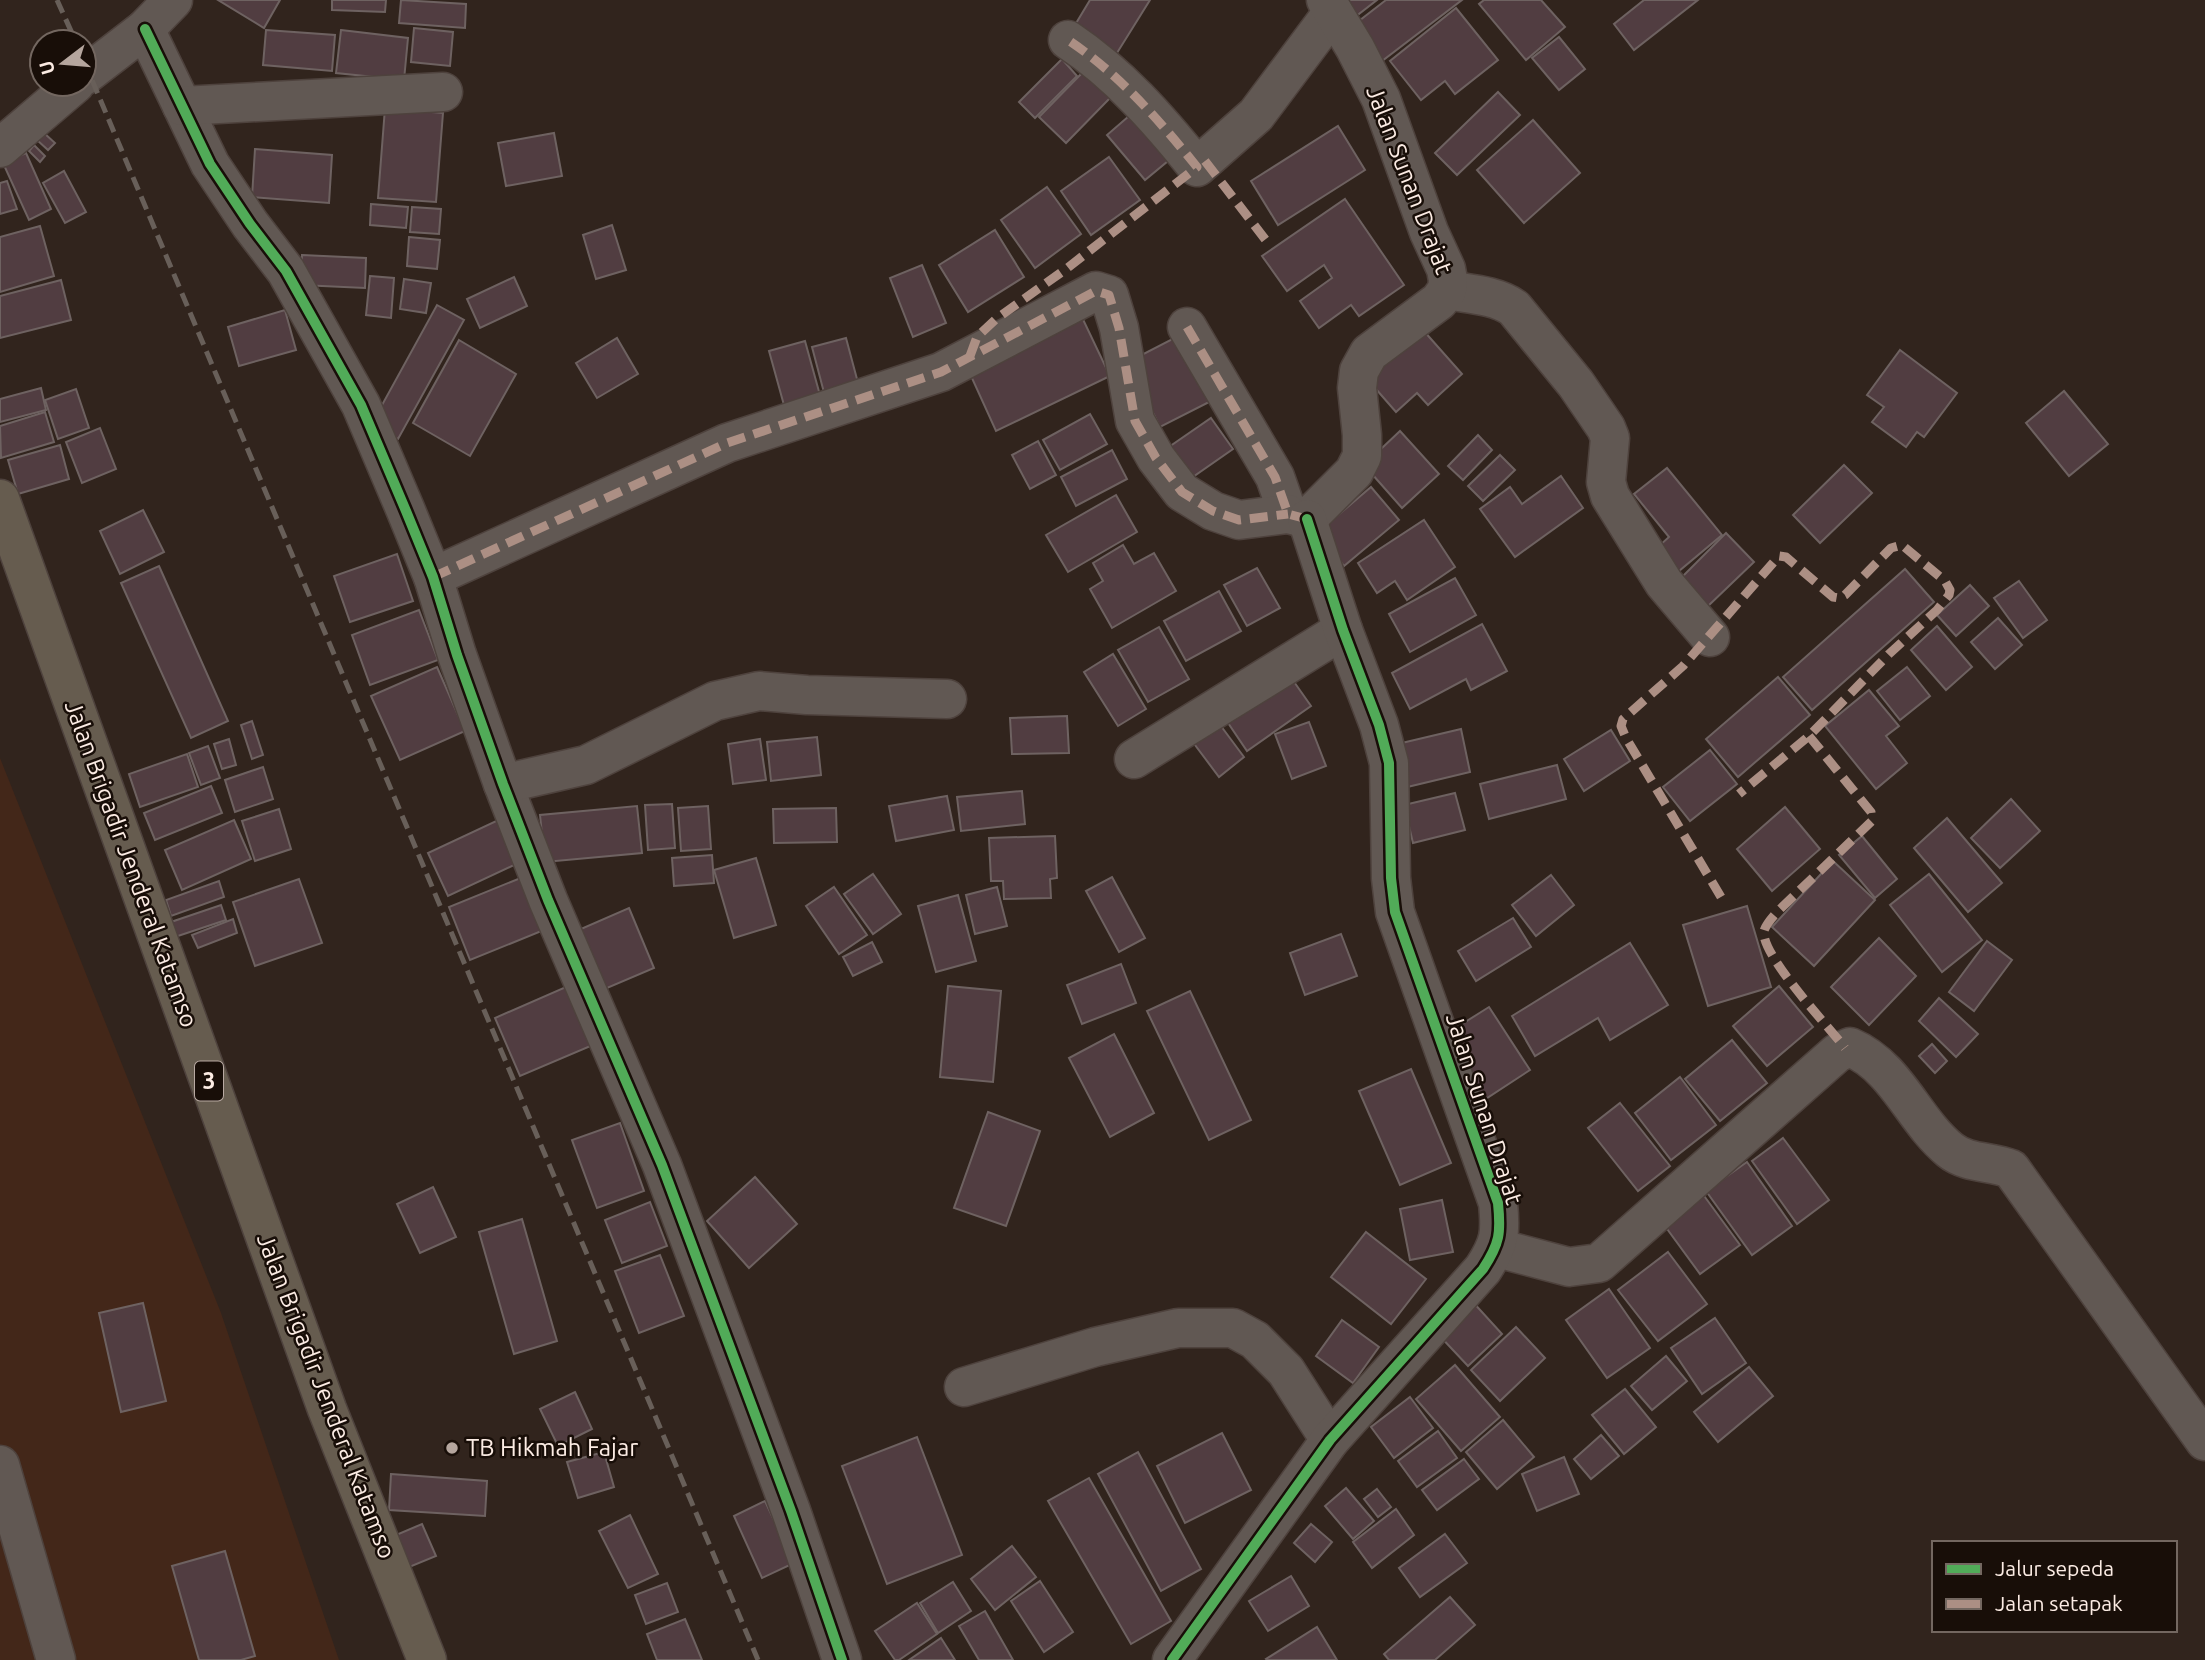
<svg xmlns="http://www.w3.org/2000/svg" width="2205" height="1660" font-family="Ubuntu,sans-serif">
<style>
.built{fill:#432719}
.building{fill:#513d41;stroke:#6e6261;stroke-width:2}
.lines{fill:none;stroke-linecap:round;stroke-linejoin:round}
.minor-casing{stroke:#4e423d;stroke-width:41}
.highway-casing{stroke:#4e423d;stroke-width:41}
.minor{stroke:#615853;stroke-width:38}
.highway{stroke:#665c4f;stroke-width:38}
.rail{stroke:#685f59;stroke-width:5;stroke-dasharray:14 7;stroke-linecap:butt}
.quiet{stroke:#ac8f84;stroke-width:9;stroke-dasharray:18 9;stroke-linecap:butt}
.cycleway-casing{stroke:#180e08;stroke-width:15}
.cycleway{stroke:#51ab58;stroke-width:10}
.poi-dot{fill:#b5a69e;stroke:#180e08;stroke-width:2.5}
.labels{text-anchor:middle;stroke-width:5;stroke-linejoin:round;paint-order:stroke}
.shield{fill:#180e08;stroke:#b8a9a2;stroke-width:2}
.shield-label{font-size:23px;font-weight:bold;fill:#fcece4}
.street-label{font-size:24px;fill:#fcece4;stroke:#180e08}
.poi-label{font-size:24px;fill:#fcece4;stroke:#180e08;text-anchor:start}
</style>
<rect width="100%" height="100%" fill="#31241d"/>
<path class="built" d="M0,758L221,1313L339,1660H0Z"/>
<g class="building">
<path d="M218,0H280L264,28Z"/>
<path d="M332,0H386L385,12L332,10Z"/>
<path d="M401,0L466,4L465,28L399,23Z"/>
<path d="M1090,0H1150L1112,61L1069,35Z"/>
<path d="M1342,0H1377L1355,17Z"/>
<path d="M1386,0H1462L1382,61L1355,24Z"/>
<path d="M1484,0H1541L1565,27L1526,60L1479,4Z"/>
<path d="M1644,0H1698L1634,50L1614,24Z"/>
<path d="M1456,8L1498,60L1455,94L1445,81L1421,100L1390,61Z"/>
<path d="M414,28L453,32L450,66L411,62Z"/>
<path d="M266,30L335,35L332,71L263,65Z"/>
<path d="M341,30L408,38L404,80L336,73Z"/>
<path d="M1559,37L1585,69L1559,90L1532,58Z"/>
<path d="M1062,59L1077,76L1035,118L1019,102Z"/>
<path d="M1084,71L1111,97L1066,143L1039,117Z"/>
<path d="M1498,92L1520,115L1457,175L1435,153Z"/>
<path d="M385,108L443,113L436,202L378,198Z"/>
<path d="M1136,110L1174,156L1145,180L1107,135Z"/>
<path d="M1533,120L1580,173L1524,223L1477,170Z"/>
<path d="M1338,126L1365,170L1278,225L1251,181Z"/>
<path d="M44,133L55,143L48,150L37,140Z"/>
<path d="M554,133L562,176L506,186L498,143Z"/>
<path d="M34,145L45,156L40,162L29,151Z"/>
<path d="M255,149L332,155L329,203L252,197Z"/>
<path d="M26,153L51,209L29,220L3,163Z"/>
<path d="M1109,157L1140,200L1091,235L1061,191Z"/>
<path d="M64,171L86,212L65,223L43,183Z"/>
<path d="M7,181L17,209L0,214V183Z"/>
<path d="M1047,187L1081,234L1035,268L1001,220Z"/>
<path d="M1345,199L1404,285L1359,316L1351,305L1319,328L1300,301L1332,278L1324,265L1287,291L1262,256Z"/>
<path d="M371,204L408,207L406,228L370,225Z"/>
<path d="M412,207L441,209L439,234L410,232Z"/>
<path d="M612,225L626,270L596,279L583,235Z"/>
<path d="M40,226L54,276L0,292V237Z"/>
<path d="M995,230L1024,277L968,312L939,265Z"/>
<path d="M409,237L440,240L437,269L407,266Z"/>
<path d="M302,255L366,258L365,288L301,285Z"/>
<path d="M922,265L946,323L913,337L890,278Z"/>
<path d="M370,276L394,278L391,318L366,315Z"/>
<path d="M514,277L527,306L480,328L467,299Z"/>
<path d="M404,279L431,283L426,313L400,309Z"/>
<path d="M61,280L71,320L0,338V296Z"/>
<path d="M437,305L464,320L398,439L371,425Z"/>
<path d="M285,310L296,350L239,366L228,327Z"/>
<path d="M1079,311L1110,376L996,431L966,365Z"/>
<path d="M1423,330L1462,374L1428,405L1417,393L1396,412L1368,380Z"/>
<path d="M1184,333L1217,398L1160,427L1128,362Z"/>
<path d="M617,338L638,374L597,398L576,363Z"/>
<path d="M846,338L861,394L827,404L812,347Z"/>
<path d="M459,340L516,374L470,456L413,423Z"/>
<path d="M805,341L823,406L787,416L769,351Z"/>
<path d="M1900,350L1957,393L1924,437L1917,432L1906,447L1872,422L1884,407L1867,395Z"/>
<path d="M41,388L46,410L0,422V399Z"/>
<path d="M76,389L89,428L58,439L45,400Z"/>
<path d="M2064,391L2108,444L2069,476L2026,423Z"/>
<path d="M45,412L54,442L1,458L0,426Z"/>
<path d="M1090,414L1107,444L1060,470L1043,440Z"/>
<path d="M1211,418L1233,449L1187,481L1166,449Z"/>
<path d="M100,428L116,469L82,483L66,442Z"/>
<path d="M1400,431L1439,474L1402,508L1364,465Z"/>
<path d="M1478,435L1492,450L1463,480L1448,466Z"/>
<path d="M1038,441L1056,475L1030,489L1012,455Z"/>
<path d="M60,445L69,479L18,494L8,460Z"/>
<path d="M1112,450L1127,479L1076,506L1061,477Z"/>
<path d="M1500,455L1515,470L1483,501L1468,486Z"/>
<path d="M1844,465L1872,493L1820,543L1793,515Z"/>
<path d="M1667,468L1722,535L1679,571L1659,546L1669,537L1634,494Z"/>
<path d="M1561,476L1583,508L1515,557L1480,509L1510,487L1522,504Z"/>
<path d="M1371,487L1399,520L1344,566L1317,533Z"/>
<path d="M1116,495L1137,532L1068,572L1046,535Z"/>
<path d="M143,510L164,552L120,574L100,531Z"/>
<path d="M1424,520L1455,567L1407,600L1395,581L1377,593L1358,563Z"/>
<path d="M1726,533L1754,562L1707,607L1680,579Z"/>
<path d="M1123,545L1134,564L1154,553L1176,591L1112,628L1090,589L1103,581L1093,563Z"/>
<path d="M397,554L413,601L350,622L334,576Z"/>
<path d="M159,566L228,721L191,738L121,583Z"/>
<path d="M1257,568L1280,608L1247,626L1224,585Z"/>
<path d="M1905,569L1934,602L1812,710L1783,677Z"/>
<path d="M1455,578L1476,615L1410,652L1389,614Z"/>
<path d="M2019,581L2047,620L2023,638L1994,598Z"/>
<path d="M1970,585L1989,606L1956,636L1937,615Z"/>
<path d="M1219,591L1241,631L1186,661L1164,621Z"/>
<path d="M419,610L438,660L370,685L352,635Z"/>
<path d="M1998,618L2022,645L1995,669L1971,642Z"/>
<path d="M1482,624L1507,671L1471,690L1466,679L1410,709L1392,673Z"/>
<path d="M1937,626L1972,667L1946,690L1911,650Z"/>
<path d="M1159,627L1189,679L1148,702L1118,650Z"/>
<path d="M1113,654L1146,709L1118,726L1084,672Z"/>
<path d="M437,667L465,731L400,760L371,696Z"/>
<path d="M1907,667L1930,696L1900,720L1877,691Z"/>
<path d="M1285,669L1311,706L1247,751L1222,714Z"/>
<path d="M1778,677L1810,715L1738,777L1706,739Z"/>
<path d="M1869,690L1899,726L1886,736L1907,763L1876,789L1825,726Z"/>
<path d="M1067,716L1069,753L1012,754L1010,718Z"/>
<path d="M1215,718L1244,757L1219,777L1189,737Z"/>
<path d="M252,721L263,755L252,759L241,725Z"/>
<path d="M1309,722L1326,766L1292,779L1275,734Z"/>
<path d="M1461,729L1470,772L1399,789L1389,746Z"/>
<path d="M1611,730L1630,761L1584,791L1564,759Z"/>
<path d="M817,737L821,775L771,781L767,742Z"/>
<path d="M229,739L236,765L222,769L214,744Z"/>
<path d="M760,739L766,780L733,784L728,744Z"/>
<path d="M208,746L220,778L201,785L189,753Z"/>
<path d="M1710,750L1737,784L1690,821L1663,787Z"/>
<path d="M187,754L198,787L140,807L129,774Z"/>
<path d="M1557,765L1566,799L1489,819L1480,784Z"/>
<path d="M263,767L273,799L235,812L225,780Z"/>
<path d="M211,786L222,813L155,840L144,813Z"/>
<path d="M1022,791L1025,824L961,831L957,797Z"/>
<path d="M1455,793L1465,830L1413,843L1404,805Z"/>
<path d="M947,796L954,830L896,841L889,806Z"/>
<path d="M2011,799L2040,831L2000,868L1971,838Z"/>
<path d="M672,804L675,848L648,850L645,805Z"/>
<path d="M637,806L642,853L545,862L540,815Z"/>
<path d="M708,806L711,849L681,851L678,808Z"/>
<path d="M1785,807L1820,849L1772,891L1737,849Z"/>
<path d="M836,808L837,842L774,843L773,809Z"/>
<path d="M279,809L291,849L255,861L242,821Z"/>
<path d="M509,815L529,858L448,896L428,853Z"/>
<path d="M1947,818L2002,883L1968,912L1914,848Z"/>
<path d="M234,820L251,859L182,890L165,850Z"/>
<path d="M1055,836L1057,878L1050,879L1051,898L1004,899L1003,881H991L989,838Z"/>
<path d="M1862,836L1897,879L1875,898L1839,855Z"/>
<path d="M712,855L714,883L674,886L672,858Z"/>
<path d="M756,858L776,925L734,938L714,870Z"/>
<path d="M1833,861L1875,900L1814,966L1772,927Z"/>
<path d="M873,874L901,914L873,934L844,894Z"/>
<path d="M1929,874L1982,940L1942,972L1890,905Z"/>
<path d="M1551,875L1574,905L1536,936L1512,905Z"/>
<path d="M523,877L544,930L470,960L449,907Z"/>
<path d="M1112,877L1145,938L1119,952L1086,891Z"/>
<path d="M299,879L322,943L255,966L233,902Z"/>
<path d="M219,881L224,897L171,916L166,900Z"/>
<path d="M834,887L867,935L839,954L806,906Z"/>
<path d="M997,887L1007,926L975,934L966,895Z"/>
<path d="M958,895L976,961L936,972L918,906Z"/>
<path d="M221,905L226,920L175,937L171,922Z"/>
<path d="M1747,906L1771,987L1708,1006L1683,925Z"/>
<path d="M629,908L654,968L600,991L574,932Z"/>
<path d="M1513,918L1531,947L1476,981L1458,951Z"/>
<path d="M233,919L237,933L198,948L192,935Z"/>
<path d="M1341,934L1357,976L1305,995L1290,953Z"/>
<path d="M1879,938L1916,976L1869,1025L1831,987Z"/>
<path d="M1987,941L2012,960L1974,1011L1949,992Z"/>
<path d="M872,942L882,962L853,976L843,957Z"/>
<path d="M1630,943L1668,1005L1610,1040L1598,1018L1535,1056L1512,1016Z"/>
<path d="M1121,964L1136,1003L1082,1024L1067,985Z"/>
<path d="M575,983L600,1042L520,1076L495,1018Z"/>
<path d="M948,986L1001,991L993,1082L940,1077Z"/>
<path d="M1779,986L1813,1027L1767,1066L1733,1026Z"/>
<path d="M1190,991L1251,1120L1209,1140L1147,1011Z"/>
<path d="M1939,998L1978,1034L1956,1057L1919,1021Z"/>
<path d="M1489,1007L1530,1070L1484,1100L1443,1036Z"/>
<path d="M1114,1034L1154,1113L1110,1137L1069,1058Z"/>
<path d="M1732,1040L1767,1083L1720,1121L1685,1079Z"/>
<path d="M1932,1044L1947,1061L1935,1073L1919,1056Z"/>
<path d="M1411,1069L1451,1163L1400,1185L1359,1091Z"/>
<path d="M1680,1077L1716,1125L1671,1160L1635,1113Z"/>
<path d="M1620,1103L1670,1166L1638,1191L1588,1128Z"/>
<path d="M988,1112L1040,1131L1006,1226L954,1208Z"/>
<path d="M620,1123L644,1191L597,1208L572,1140Z"/>
<path d="M1783,1138L1829,1200L1797,1224L1752,1161Z"/>
<path d="M1747,1162L1792,1226L1752,1255L1706,1191Z"/>
<path d="M755,1177L797,1224L749,1268L707,1221Z"/>
<path d="M433,1187L456,1237L420,1253L397,1204Z"/>
<path d="M1702,1193L1740,1245L1700,1274L1662,1222Z"/>
<path d="M1442,1200L1453,1252L1410,1260L1400,1209Z"/>
<path d="M650,1202L667,1246L622,1263L605,1220Z"/>
<path d="M522,1219L557,1341L514,1354L479,1232Z"/>
<path d="M1366,1232L1426,1279L1391,1324L1331,1277Z"/>
<path d="M1668,1252L1707,1304L1658,1341L1618,1290Z"/>
<path d="M660,1255L684,1316L639,1333L615,1271Z"/>
<path d="M1609,1289L1650,1348L1607,1378L1566,1320Z"/>
<path d="M1471,1300L1502,1334L1468,1366L1436,1332Z"/>
<path d="M143,1303L166,1401L121,1412L99,1313Z"/>
<path d="M1715,1318L1746,1363L1702,1394L1671,1348Z"/>
<path d="M1342,1320L1379,1347L1353,1383L1316,1356Z"/>
<path d="M1516,1327L1545,1358L1500,1401L1471,1370Z"/>
<path d="M1666,1356L1687,1381L1652,1410L1631,1386Z"/>
<path d="M1455,1365L1500,1417L1461,1451L1416,1399Z"/>
<path d="M1749,1367L1773,1396L1718,1442L1694,1412Z"/>
<path d="M1625,1389L1656,1427L1624,1454L1592,1415Z"/>
<path d="M575,1392L592,1429L558,1446L540,1409Z"/>
<path d="M1410,1397L1433,1428L1394,1458L1371,1427Z"/>
<path d="M1503,1420L1534,1457L1497,1489L1466,1452Z"/>
<path d="M1438,1431L1457,1458L1417,1487L1398,1461Z"/>
<path d="M1222,1433L1251,1490L1185,1523L1157,1466Z"/>
<path d="M1601,1435L1619,1456L1591,1479L1574,1459Z"/>
<path d="M917,1437L962,1555L887,1584L842,1466Z"/>
<path d="M604,1452L614,1487L578,1498L567,1462Z"/>
<path d="M1138,1452L1201,1569L1161,1591L1098,1474Z"/>
<path d="M1564,1457L1579,1494L1537,1511L1522,1474Z"/>
<path d="M1464,1459L1479,1479L1437,1510L1422,1490Z"/>
<path d="M391,1474L487,1481L485,1516L389,1510Z"/>
<path d="M1089,1478L1171,1621L1131,1644L1048,1501Z"/>
<path d="M1346,1488L1374,1521L1353,1539L1325,1506Z"/>
<path d="M1377,1489L1391,1507L1378,1517L1364,1499Z"/>
<path d="M765,1501L794,1563L762,1578L734,1516Z"/>
<path d="M1396,1509L1414,1535L1372,1568L1353,1542Z"/>
<path d="M630,1515L658,1574L628,1588L599,1531Z"/>
<path d="M422,1524L436,1556L402,1570L389,1538Z"/>
<path d="M1311,1524L1332,1542L1315,1562L1294,1543Z"/>
<path d="M1445,1534L1467,1563L1420,1597L1399,1568Z"/>
<path d="M1012,1546L1036,1577L995,1610L971,1579Z"/>
<path d="M225,1551L255,1656L241,1660H199L172,1566Z"/>
<path d="M1291,1576L1309,1606L1268,1631L1249,1601Z"/>
<path d="M1040,1581L1073,1632L1044,1652L1011,1601Z"/>
<path d="M953,1582L971,1611L938,1633L920,1603Z"/>
<path d="M667,1583L678,1612L646,1624L635,1595Z"/>
<path d="M1450,1597L1475,1625L1435,1660H1389L1384,1654Z"/>
<path d="M917,1603L937,1634L899,1660H895L875,1631Z"/>
<path d="M985,1611L1013,1660H979L959,1626Z"/>
<path d="M685,1619L702,1660H657L647,1634Z"/>
<path d="M1317,1627L1337,1660H1267L1266,1659Z"/>
<path d="M941,1638L955,1660H909Z"/>
</g>
<g class="lines">
<g class="minor-casing">
<g id="minor">
<path d="M145,29L210,164L250,224L286,271L361,405L406,511L433,577L457,655L503,784L548,900L662,1165L791,1511L842,1660"/>
<path d="M1068,40C1119,74 1159,120 1197,167L1256,115L1333,12"/>
<path d="M84,76L145,29L173,0"/>
<path d="M182,106L443,92"/>
<path d="M0,148L75,84"/>
<path d="M1447,290C1469,294 1496,295 1514,308L1576,384L1606,428L1610,438L1606,482L1610,496L1664,583L1710,637"/>
<path d="M1187,327L1275,477L1288,514L1307,519"/>
<path d="M1307,519L1354,472L1362,456V435L1357,388L1359,371L1369,353L1439,301L1447,290L1448,280L1446,269L1429,232L1381,99L1355,48L1326,0"/>
<path d="M433,577L727,443L941,372L1096,291L1109,295L1119,328L1135,421L1156,458L1182,492L1213,511L1239,520L1288,514"/>
<path d="M1134,759L1343,630"/>
<path d="M503,784L586,765L715,701L759,691L807,695L947,699"/>
<path d="M1497,1248L1569,1267L1599,1263L1837,1053L1850,1047C1897,1067 1913,1120 1950,1150C1967,1164 1992,1161 2011,1169L2205,1441"/>
<path d="M964,1387L1095,1347L1178,1328H1233L1255,1340L1286,1371L1330,1440"/>
<path d="M0,1465L56,1660"/>
<path d="M1172,1660L1330,1440L1483,1269C1500,1243 1501,1233 1498,1203L1395,912L1391,878L1389,763L1379,725L1343,630L1307,519"/>
</g>
</g>
<g class="highway-casing">
<path id="highway" d="M0,499L327,1409L427,1660"/>
</g>
<use href="#minor" class="minor"/>
<use href="#highway" class="highway"/>
<g class="rail">
<path d="M57,0L76,42"/>
<path d="M84,61L758,1660"/>
</g>
<g class="quiet">
<path d="M1205,161L1268,243"/>
<path d="M1187,327L1275,477L1288,514L1307,519"/>
<path d="M970,356L977,337L996,319L1066,269L1197,167C1159,120 1119,74 1068,40"/>
<path d="M433,577L727,443L941,372L1096,291L1109,295L1119,328L1135,421L1156,458L1182,492L1213,511L1239,520L1288,514"/>
<path d="M1809,736L1871,812L1872,821L1777,912C1772,918 1766,924 1764,931C1760,954 1829,1027 1845,1048"/>
<path d="M1721,897L1626,738L1621,726L1623,719L1683,666L1779,556L1786,557L1833,597L1839,598L1845,595L1891,548L1902,545L1945,581L1950,590L1949,595L1937,610L1889,654L1809,736L1739,794"/>
</g>
<g class="cycleway-casing">
<g id="cycleway">
<path d="M145,29L210,164L250,224L286,271L361,405L406,511L433,577L457,655L503,784L548,900L662,1165L791,1511L842,1660"/>
<path d="M1172,1660L1330,1440L1483,1269C1500,1243 1501,1233 1498,1203L1395,912L1391,878L1389,763L1379,725L1343,630L1307,519"/>
</g>
</g>
<use href="#cycleway" class="cycleway"/>
</g>
<circle class="poi-dot" cx="452" cy="1448" r="7"/>
<g class="labels">
<rect class="shield" x="195" y="1061.5" width="28" height="39" rx="5"/>
<g class="shield-label">
<text x="209" y="1089">3</text>
</g>
<g class="street-label">
<text transform="translate(1409 180) rotate(69)" y="8">Jalan Sunan Drajat</text>
<text transform="translate(131 864) rotate(70)" y="8">Jalan Brigadir Jenderal Katamso</text>
<text transform="translate(1484 1109) rotate(72)" y="8">Jalan Sunan Drajat</text>
<text transform="translate(326 1396) rotate(69)" y="8">Jalan Brigadir Jenderal Katamso</text>
</g>
<g class="poi-label">
<text x="466" y="1456">TB Hikmah Fajar</text>
</g>
</g>
<rect x="1932" y="1541" width="245" height="91" fill="#180e08" stroke="#736760" stroke-width="2"/>
<rect x="1946" y="1564" width="35" height="10" fill="#51ab58" stroke="#736760" stroke-width="2"/>
<text x="1995" y="1576" font-size="21" fill="#fcece4">Jalur sepeda</text>
<rect x="1946" y="1599" width="35" height="10" fill="#ac8f84" stroke="#736760" stroke-width="2"/>
<text x="1995" y="1611" font-size="21" fill="#fcece4">Jalan setapak</text>
<g transform="translate(63 63) rotate(254)"><circle r="33" fill="#180e08" stroke="#736760" stroke-width="2"/>
<path d="M0-5L12 26L0 18L-12 26Z" fill="#b5a69e"/>
<text y="-10" font-size="19" font-weight="bold" text-anchor="middle" fill="#fcece4">U</text>
</g>
</svg>
